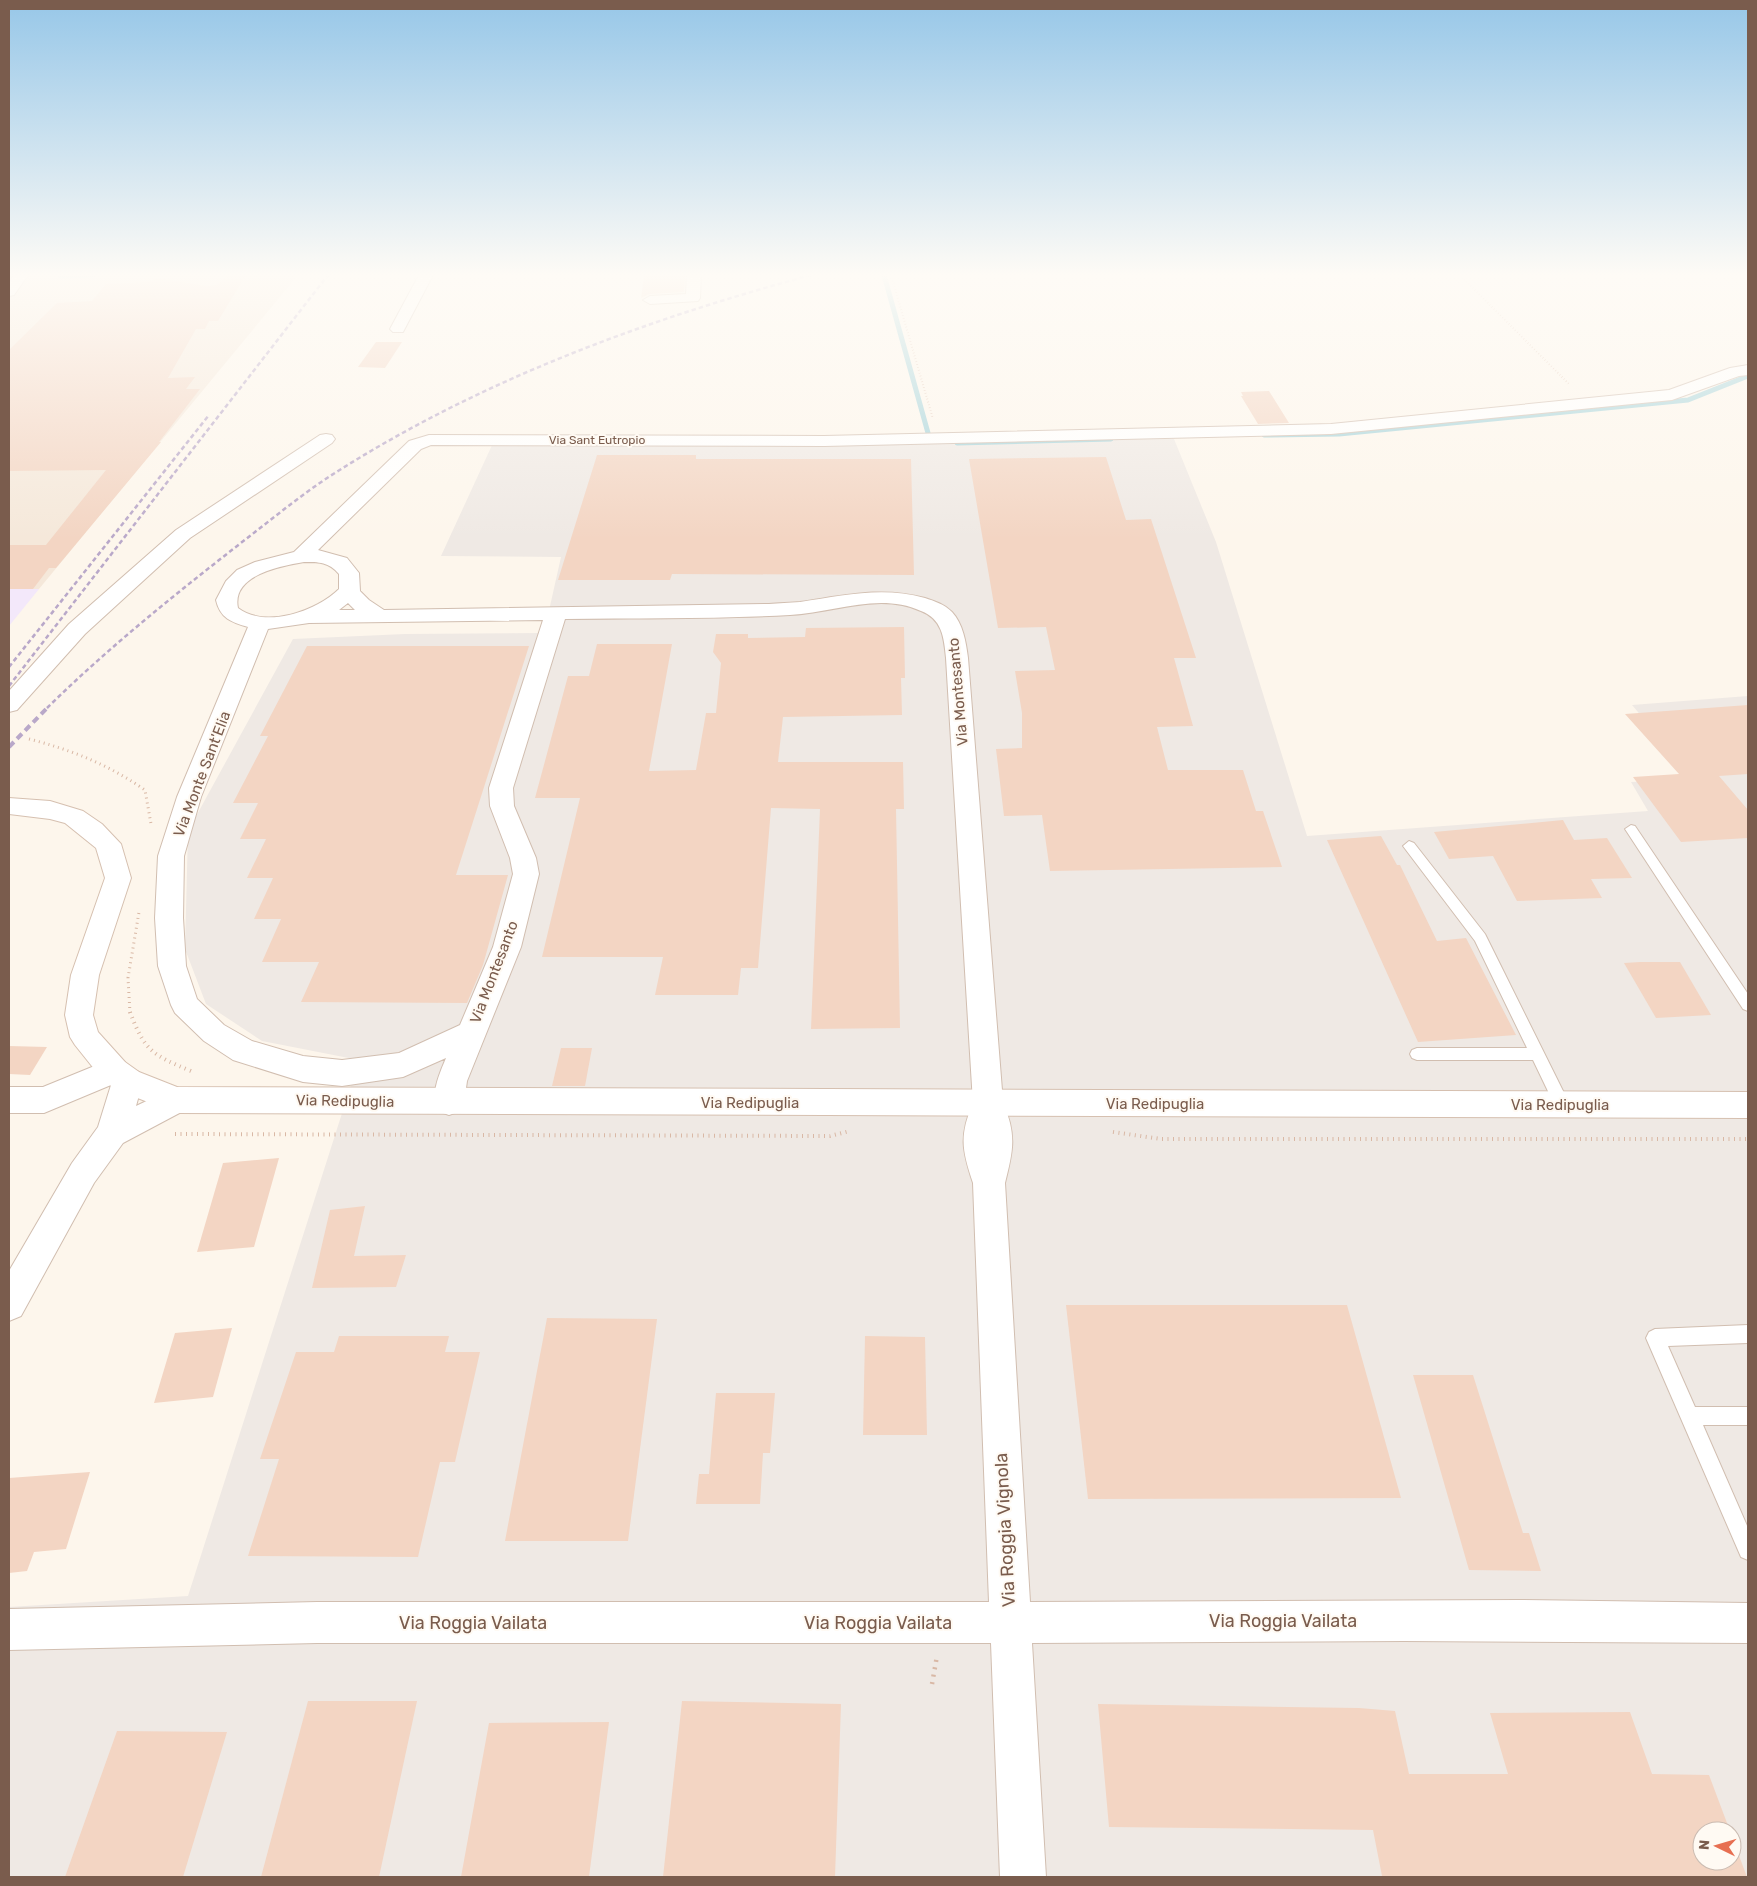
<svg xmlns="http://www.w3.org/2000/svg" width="1757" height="1886" font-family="Rubik,sans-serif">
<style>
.residential{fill:#f5e8da}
.industrial{fill:#efe9e4;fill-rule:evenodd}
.education{fill:#f3e8fa}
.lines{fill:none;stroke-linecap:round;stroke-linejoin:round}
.stream{stroke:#a5d3da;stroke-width:5}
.building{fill:#f3d5c3}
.lane-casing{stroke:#d1beb0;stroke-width:2}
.street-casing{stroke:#d1beb0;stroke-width:2}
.secondary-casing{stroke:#d6c0b0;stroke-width:2}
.path-far3{stroke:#d9b8a5;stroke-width:2;stroke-dasharray:0.5 2.5;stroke-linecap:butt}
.path-far2{stroke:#d9b8a5;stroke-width:3;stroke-dasharray:1 4;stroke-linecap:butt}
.path-far1{stroke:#d9b8a5;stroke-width:4;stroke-dasharray:1 4.5;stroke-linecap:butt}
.path{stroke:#d9b8a5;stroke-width:4.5;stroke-dasharray:2 5.5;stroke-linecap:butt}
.lane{fill:#fff;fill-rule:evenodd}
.street{fill:#fff;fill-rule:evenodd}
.secondary{fill:#fff;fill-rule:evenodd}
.rail-far1{stroke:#b9a8c9;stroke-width:2.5;stroke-dasharray:4.5 3;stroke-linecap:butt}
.rail{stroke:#b9a8c9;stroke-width:4;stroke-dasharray:7 4.5;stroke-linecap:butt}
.labels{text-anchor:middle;stroke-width:4;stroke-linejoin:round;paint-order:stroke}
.far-street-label{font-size:12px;fill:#7a5c4d;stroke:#fffaf3}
.street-label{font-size:15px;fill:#7a5c4d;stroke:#fffaf3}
.near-street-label{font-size:18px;fill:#7a5c4d;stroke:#fffaf3}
</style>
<rect width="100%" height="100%" fill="#fdf6ec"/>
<path class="residential" d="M9,275H298L39,589H9Z"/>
<path class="industrial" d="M1174,439L1216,542L1307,836L1648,811L1631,782L1695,779L1632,705L1748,696V1877H9V1607L188,1596L359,1060L262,1041L206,1004L185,949L188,831L293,639L405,634L544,633L561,557L441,556L493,443ZM1702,1831H1732V1861H1702Z"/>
<path class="education" d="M9,589H39L9,626Z"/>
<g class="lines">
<g class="stream">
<path d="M884,275L928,433"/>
<path d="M60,276L92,275"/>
<path d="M1264,435L1339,434L1688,400L1748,376"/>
<path d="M957,443L1111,439"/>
</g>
</g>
<g class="building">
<path d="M228,275H246L218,321H209L205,329H196L168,378L195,377L186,389H200L159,442H161L56,568H49L33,589H9V545H46L106,470L9,471V350L57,303L92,301L106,284L149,282L157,278L206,286L217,285Z"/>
<path d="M644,275H685L684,292L650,294L641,298Z"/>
<path d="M376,342H402L385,368L358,367Z"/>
<path d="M1269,391L1289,423L1258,424L1241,396H1243L1241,392Z"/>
<path d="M597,455H696V459H911L914,575L672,574L670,580H558Z"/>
<path d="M1106,457L1126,520L1151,519L1196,658H1174L1193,726L1157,727L1168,770H1243L1256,811H1263L1282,867L1050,871L1042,815L1004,816L996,749L1022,748V713L1015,671L1055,670L1046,627L998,628L969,459Z"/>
<path d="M904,627L905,678H901L902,715L783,717L778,762H903L904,809H896L900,1028L811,1029L820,809L771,808L758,968H741L738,995H655L663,957H542L580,798H535L568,676H589L597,644H672L649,771L696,770L706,713H716L721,663L713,652L716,634H748V638L805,637L806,628Z"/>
<path d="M307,646H529L456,875H508L483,965L467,1003L301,1002L319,962H262L281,919H254L273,878H247L266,839H240L258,803H233L268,736H260Z"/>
<path d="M1748,705V774L1719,776L1748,810V838L1681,842L1633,777L1679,774L1625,714Z"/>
<path d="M1563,820L1574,840L1607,838L1632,878L1591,879L1602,898L1517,901L1493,856L1449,859L1434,832Z"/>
<path d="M1381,836L1397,865H1400L1437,941L1466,938L1516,1035L1418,1042L1327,840Z"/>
<path d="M1640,962H1680L1711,1015L1656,1018L1624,963Z"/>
<path d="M9,1046L47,1047L30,1075L9,1074Z"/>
<path d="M561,1048H592L585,1086H552Z"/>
<path d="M279,1158L254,1247L197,1252L223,1163Z"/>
<path d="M365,1206L354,1256L406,1255L396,1287L312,1288L330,1210Z"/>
<path d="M1066,1305H1347L1401,1498L1088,1499Z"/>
<path d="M547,1318L657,1319L628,1541H505Z"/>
<path d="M232,1328L213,1397L154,1403L175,1333Z"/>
<path d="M339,1336H449L445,1352H480L455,1462H440L418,1557L248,1556L279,1459H260L296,1352H334Z"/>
<path d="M865,1336L925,1337L927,1435H863Z"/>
<path d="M1413,1375H1473L1523,1533H1529L1541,1571L1469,1570Z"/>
<path d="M716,1393H775L770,1453H763L760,1504H696L699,1474H709Z"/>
<path d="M90,1472L66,1549L34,1552L27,1571L9,1573V1478Z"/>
<path d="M308,1701H417L379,1877H261Z"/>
<path d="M682,1701L841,1704L835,1877H663Z"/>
<path d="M1098,1704L1359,1708L1395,1711L1409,1774H1508L1490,1713L1630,1712L1652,1774L1709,1775L1730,1831H1702V1861H1732V1837L1747,1877L1382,1876L1373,1830L1109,1827Z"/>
<path d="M609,1722L589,1877H461L489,1723Z"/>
<path d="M117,1731L227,1732L183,1877H65Z"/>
</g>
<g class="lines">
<g class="lane-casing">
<g id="lane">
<path d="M1631,825L1635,826L1748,994V1011L1743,1009L1627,832L1625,829Z"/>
<path d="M1409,841L1414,843L1485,934L1570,1105L1567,1110L1562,1112L1557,1110L1533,1060H1417L1412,1058L1410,1054L1412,1050L1417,1048H1527L1475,941L1403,846Z"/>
<path d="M1748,1325V1343L1668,1346L1695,1407H1748V1425H1703L1748,1528V1560L1741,1557L1646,1338L1649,1332L1655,1329Z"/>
</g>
</g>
<g class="street-casing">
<g id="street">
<path d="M14,275H28L14,295L9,296V282Z"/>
<path d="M419,275H433L403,332H393L390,329Z"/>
<path d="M687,275H701L700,298L698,301L650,304L643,300L650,296L686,294Z"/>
<path d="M1748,365V375L1739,376L1672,400L1331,434L824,446L431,445L421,449L318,550L347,558L359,573L360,591L369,600L384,610L769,604C779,603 789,603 800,602C843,596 881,586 925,598C934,601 944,604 952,612C963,624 966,642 968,658L1003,1103C1017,1135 1013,1151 1005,1183L1030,1602L1518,1600L1748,1603V1643L1404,1641L1032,1643L1046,1877H1000L991,1643H317L9,1650V1609L317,1602H989L973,1183C962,1150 959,1136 973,1103L946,658C944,637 942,619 921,611C879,592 833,613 790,615C715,619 639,618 565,619L513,788L514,806L536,858L539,874L521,947L467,1081L464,1102L460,1111L449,1115L438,1111C430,1094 439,1075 446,1058L403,1077L342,1086L303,1082L233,1060L204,1041L175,1013L171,1005L158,966L155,918L158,856L177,797L248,627C231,622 220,618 216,600L226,581L237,570L255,562L294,552L409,441L429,435L824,436L1331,424L1669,390L1730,368ZM304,562C319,562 329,562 339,574V589C317,611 266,629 238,608C231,575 281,566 304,562ZM348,603L355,610H339ZM543,620L489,788L490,806L510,858L513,874L493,947L460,1025L399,1053L342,1060L303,1056L252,1041L224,1025L197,999L186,966L183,918L184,856L201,797L268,629L309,623Z"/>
<path d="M326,434L332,435L335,439L332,443L190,538L85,634L17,710L9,712V691L69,624L176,530L320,435Z"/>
<path d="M114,1058L125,1062L128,1068L139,1072L143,1081L136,1106L176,1087L187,1091L191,1100L187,1109L123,1143L94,1183L21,1316L9,1321V1271L72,1163L98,1127L111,1085L44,1113H9V1087H43Z"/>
</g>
</g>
<g class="secondary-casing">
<path id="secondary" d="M9,798L50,801L83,811L102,824L121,844L131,878L99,975L93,1015L98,1032L125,1062L139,1072L177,1087L1748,1092V1118L176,1113L117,1090L103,1080L75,1045L70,1037L65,1015L71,975L105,878L96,848L65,823L50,819L9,814Z"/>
</g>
<g class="path-far3">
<path d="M891,275L933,419"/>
<path d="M1460,275L1570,385"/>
</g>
<g class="path-far2">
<path d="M29,739C72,750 109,765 145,790L151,824"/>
<path d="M130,1013L128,978L139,912"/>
</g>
<g class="path-far1">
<path d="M130,1012C145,1052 153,1055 191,1071"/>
<path d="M1113,1132L1161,1139H1748"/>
<path d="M175,1134L830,1136L850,1131"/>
</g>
<path class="path" d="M932,1684L937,1656"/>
<use href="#lane" class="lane"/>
<use href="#street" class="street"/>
<use href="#secondary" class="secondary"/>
<g class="rail-far1">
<path d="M9,667L209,415"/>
<path d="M9,686L328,275"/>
<path d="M47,708C112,644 183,588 255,532C282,511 309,489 338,471C484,379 645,320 811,275"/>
</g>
<path class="rail" d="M9,747L48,707"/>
</g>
<linearGradient id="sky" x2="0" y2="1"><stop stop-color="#97c7e8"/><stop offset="0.51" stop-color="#fefbf6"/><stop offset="1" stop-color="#fefbf6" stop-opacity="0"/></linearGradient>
<rect width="1757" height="539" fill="url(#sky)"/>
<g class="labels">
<g class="far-street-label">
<text x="597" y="444">Via Sant Eutropio</text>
</g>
<g class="street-label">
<text transform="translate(958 692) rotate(-95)" y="5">Via Montesanto</text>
<text transform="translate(202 774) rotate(-69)" y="5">Via Monte Sant'Elia</text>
<text transform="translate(494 972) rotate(-69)" y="5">Via Montesanto</text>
<text transform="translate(345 1101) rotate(1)" y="5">Via Redipuglia</text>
<text x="750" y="1108">Via Redipuglia</text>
<text x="1155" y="1109">Via Redipuglia</text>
<text x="1560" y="1110">Via Redipuglia</text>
</g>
<g class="near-street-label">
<text transform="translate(1005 1530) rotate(-93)" y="6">Via Roggia Vignola</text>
<text x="1283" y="1627">Via Roggia Vailata</text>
<text x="473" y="1629">Via Roggia Vailata</text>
<text x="878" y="1629">Via Roggia Vailata</text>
</g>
</g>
<rect width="1757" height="1886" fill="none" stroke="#7a5c4d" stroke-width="20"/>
<g transform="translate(1717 1846) rotate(275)"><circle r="24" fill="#fffaf3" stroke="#cabbb1"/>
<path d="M0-4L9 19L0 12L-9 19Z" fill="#e76f51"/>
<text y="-8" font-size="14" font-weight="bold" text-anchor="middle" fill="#7a5c4d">N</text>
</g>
</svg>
